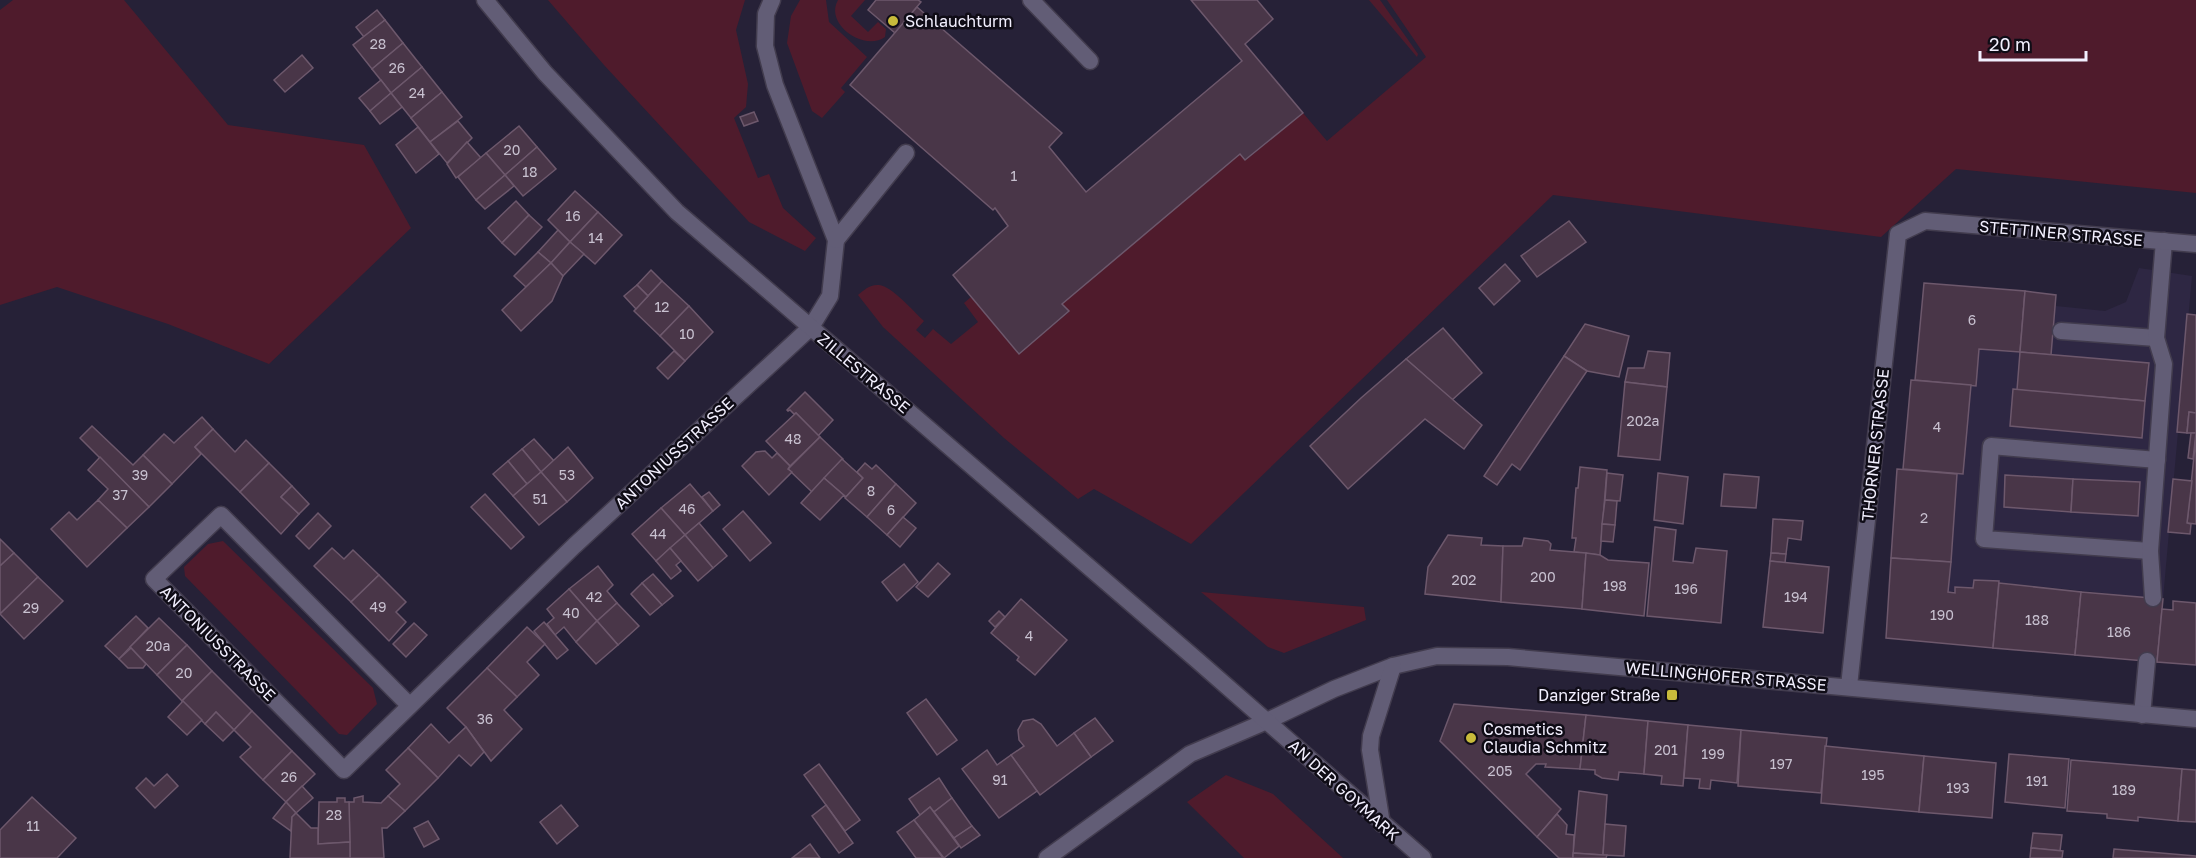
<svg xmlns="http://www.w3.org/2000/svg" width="2196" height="858" font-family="'Golos Text',sans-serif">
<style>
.built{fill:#2e2743}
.green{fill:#4f1b2c}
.building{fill:#493648;stroke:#6d586c;stroke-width:1.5}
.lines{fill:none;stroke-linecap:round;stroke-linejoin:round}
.service-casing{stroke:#423c4e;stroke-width:19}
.minor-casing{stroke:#423c4e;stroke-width:19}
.tertiary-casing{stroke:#423c4e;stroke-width:19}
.secondary-casing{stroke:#423c4e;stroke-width:19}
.service{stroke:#625d76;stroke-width:16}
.minor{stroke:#625d76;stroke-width:16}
.tertiary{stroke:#625d76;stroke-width:16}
.secondary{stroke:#625d76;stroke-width:16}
.poi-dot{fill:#c8bb3b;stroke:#0f0c16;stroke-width:2}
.labels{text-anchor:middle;stroke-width:5;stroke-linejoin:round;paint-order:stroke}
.number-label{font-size:14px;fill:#c8c1d0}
.poi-label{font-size:16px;fill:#f2effe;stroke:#0f0c16;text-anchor:start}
.street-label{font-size:16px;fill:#f2effe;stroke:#0f0c16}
</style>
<rect width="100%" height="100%" fill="#262137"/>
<path class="built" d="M2139,268L2192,276L2163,599L1974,580L1973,588L1948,592L1957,474H1963L1971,385L1976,386L1979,349L2025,291L2056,295V306L2105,311L2126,302Z"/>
<g class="green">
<path d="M13,0H124L228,125L364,145L411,228L269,364L168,324L57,287L0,305V10Z"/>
<path d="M548,0H745L736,30L748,84L746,107L734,118L758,178L769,174L783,208L816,238L805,251L749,222L604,65Z"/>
<path d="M800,0H826L829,22L867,57L841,88L845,92L822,118L812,111L787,43L791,16Z"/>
<path d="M838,0H865L851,16L868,32L878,22L886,29L885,37C864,52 824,24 838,0Z"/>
<path d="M1369,0H1380L1418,54L1417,57Z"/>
<path d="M1387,0H2196V193L1956,169L1881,237L1553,195L1191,544L1094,489L1078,499L1004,438L883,327L858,295C864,290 870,284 879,285C892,286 914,312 924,321L916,330L925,338L933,329L951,344L978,322L964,303L971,297L1020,353L1069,312L1062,304L1240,154L1246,160L1303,113L1327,141L1426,57Z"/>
<path d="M223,541L373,688L377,704L347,735L339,734L185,576L184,567L208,544Z"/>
<path d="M1201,592L1364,607L1366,620L1284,653L1268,647Z"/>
<path d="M1226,775L1273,794L1343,858H1244L1187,802Z"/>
</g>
<g class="building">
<path d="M876,0H918L921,2L895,33L868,10Z"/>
<path d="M1191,0H1257L1273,19L1245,44L1303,113L1245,160L1240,154L1062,304L1069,311L1019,354L953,275L1008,226L995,208L993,210L850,85L917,7L1062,133L1049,147L1086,192L1242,61Z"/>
<path d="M377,10L385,20L364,37L356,27Z"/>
<path d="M385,20L403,43L372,69L353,45Z"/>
<path d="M403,43L422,67L391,93L372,69Z"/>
<path d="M302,55L313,68L285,92L274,80Z"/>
<path d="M422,67L442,92L411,118L391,93Z"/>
<path d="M381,80L391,93L370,111L359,98Z"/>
<path d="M442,92L462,117L430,142L411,118Z"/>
<path d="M391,93L402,107L380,124L370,111Z"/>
<path d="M754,112L758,121L744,126L740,117Z"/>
<path d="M458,121L472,138L447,163L430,142Z"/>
<path d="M519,126L537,147L505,175L486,153Z"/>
<path d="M418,127L439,154L416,173L396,145Z"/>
<path d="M467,142L481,158L456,178L447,164Z"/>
<path d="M537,147L556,169L523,196L505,175Z"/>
<path d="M486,153L505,175L476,200L458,177Z"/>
<path d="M505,175L514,186L485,209L476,200Z"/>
<path d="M575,191L598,212L570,242L548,220Z"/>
<path d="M516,201L529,215L502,243L488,228Z"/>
<path d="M598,212L622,235L595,264L570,242Z"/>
<path d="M529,215L542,227L515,255L502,243Z"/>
<path d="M1569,221L1586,242L1537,277L1521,256Z"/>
<path d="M558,230L570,242L551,263L538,252Z"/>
<path d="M570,242L584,254L563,276L551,263Z"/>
<path d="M538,252L551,263L526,287L514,276Z"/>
<path d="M551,263L563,276L552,301L521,331L502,310Z"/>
<path d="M1505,264L1520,281L1494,305L1479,288Z"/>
<path d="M651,270L662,281L648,296L637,285Z"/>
<path d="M662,281L689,306L660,336L634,311Z"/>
<path d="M1924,283L2025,291L2020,352L1979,349L1976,386L1915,380Z"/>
<path d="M637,285L648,296L636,309L624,296Z"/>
<path d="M2025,291L2056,295L2051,355L2020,352Z"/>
<path d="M689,306L713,332L685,361L660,336Z"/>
<path d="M2187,314L2196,315V413L2189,412L2187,433L2177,432Z"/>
<path d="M1585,324L1629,336L1619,377L1587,371L1564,356Z"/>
<path d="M1443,328L1482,373L1452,400L1406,359Z"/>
<path d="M674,351L685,361L668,379L657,368Z"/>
<path d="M1648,351L1670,353L1667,387L1625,382L1628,368H1644Z"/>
<path d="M2020,352L2149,363L2145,401L2017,390Z"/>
<path d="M1564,356L1587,371L1520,470L1512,464L1497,485L1484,476Z"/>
<path d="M1406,359L1482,425L1464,449L1425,419L1348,489L1310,446L1361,398Z"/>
<path d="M1911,380L1971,385L1963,474L1903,469Z"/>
<path d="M1625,382L1667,387L1660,460L1618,456Z"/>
<path d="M2013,389L2145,401L2142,438L2010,426Z"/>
<path d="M805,392L833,420L818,436L796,413L794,414L790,410L788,411L787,410Z"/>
<path d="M2189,412L2196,413V433H2187Z"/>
<path d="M796,413L820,437L790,466L766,441Z"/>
<path d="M202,417L213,429L195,447L201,454L172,484L143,455L164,434L174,443Z"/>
<path d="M92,426L133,465L143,455L172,484L149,507L80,438Z"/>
<path d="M213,429L235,452L246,440L269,463L240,492L195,447Z"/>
<path d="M2191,433H2196L2193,459L2188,458Z"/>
<path d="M820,437L843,459L812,492L788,469Z"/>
<path d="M2196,437V524L2187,523Z"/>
<path d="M534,439L554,461L541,472L522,449Z"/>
<path d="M568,447L593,478L567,502L541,472Z"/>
<path d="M522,449L541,472L527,484L508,461Z"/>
<path d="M765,451L772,458L777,453L790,466L788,469L792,472L769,495L742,466L756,452Z"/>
<path d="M100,457L149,507L127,528L98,500L108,489L88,470Z"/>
<path d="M842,459L863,478L846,497L824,478Z"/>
<path d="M508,461L527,484L513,496L493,474Z"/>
<path d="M269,463L292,486L281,497L299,514L281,534L240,492Z"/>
<path d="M865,463L872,469L876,465L896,484L867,517L845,498L863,478L857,472Z"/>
<path d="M1580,467L1607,470L1600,555L1574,552L1576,538H1572L1576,488H1578Z"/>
<path d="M1897,469L1957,474L1951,562L1891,558Z"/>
<path d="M541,472L567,502L539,525L513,496Z"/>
<path d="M1607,473L1623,475L1620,501L1605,500Z"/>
<path d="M1658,473L1688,477L1683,524L1654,520Z"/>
<path d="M1724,474L1759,477L1756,508L1721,506Z"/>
<path d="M2005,475L2073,479L2071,512L2004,507Z"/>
<path d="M824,478L846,497L843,496L820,520L801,503Z"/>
<path d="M2073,479L2140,482L2138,516L2071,512Z"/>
<path d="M2173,479L2192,481L2187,523L2191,524L2190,534L2168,532Z"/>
<path d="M690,484L713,511L685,535L661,508Z"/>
<path d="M896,484L916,503L887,535L867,517Z"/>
<path d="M292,486L309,504L299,514L281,497Z"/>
<path d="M709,492L720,505L713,511L702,497Z"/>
<path d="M485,494L524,537L511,549L471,507Z"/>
<path d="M98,500L127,528L87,567L51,529L69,512L77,520Z"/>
<path d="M1605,500L1617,501L1615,525L1602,524Z"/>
<path d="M661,508L685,535L656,561L632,534Z"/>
<path d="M743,511L771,543L750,561L723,529Z"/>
<path d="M318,513L331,526L309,549L296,536Z"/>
<path d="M903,517L916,528L900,547L887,535Z"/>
<path d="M1773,519L1803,521L1801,540L1788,538L1786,554L1771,553Z"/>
<path d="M699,523L727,556L713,568L685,535Z"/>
<path d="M1602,524L1615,525L1613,542L1601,541Z"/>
<path d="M1655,527L1676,530L1673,561L1693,563L1696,548L1727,551L1721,623L1647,616Z"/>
<path d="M685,535L713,568L698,581L670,548Z"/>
<path d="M1448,535L1482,538L1481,545L1503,546L1501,602L1425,594L1428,567Z"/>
<path d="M1524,538L1548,541L1551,544L1550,550L1586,553L1582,609L1501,602L1503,546H1522Z"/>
<path d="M0,539L14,553L0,566Z"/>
<path d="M332,548L344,559L353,550L379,575L351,602L314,566Z"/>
<path d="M670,548L681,561L676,565L681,571L671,579L656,561Z"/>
<path d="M14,553L38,577L0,614V566Z"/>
<path d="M1586,553L1600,555L1608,560L1649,563L1644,616L1582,609Z"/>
<path d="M1771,553L1786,554L1785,563L1770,561Z"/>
<path d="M1891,558L1951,562L1948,592L1955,593V587L1973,588L1974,580L1999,581L1993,648L1886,638Z"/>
<path d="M1770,561L1829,567L1823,633L1763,627Z"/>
<path d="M938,563L950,574L928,597L916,587Z"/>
<path d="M904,564L918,582L897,601L882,582Z"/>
<path d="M598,566L613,585L607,591L617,603L597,621L569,589Z"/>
<path d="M653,574L673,596L662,605L642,583Z"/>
<path d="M379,575L406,602L396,612L406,622L389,641L351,602Z"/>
<path d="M38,577L63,601L24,639L0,614Z"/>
<path d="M642,583L662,605L650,615L631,594Z"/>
<path d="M1999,583L2081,592L2075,655L1993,648Z"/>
<path d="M569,589L597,621L576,642L564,627L555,635L547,624L554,618L547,609Z"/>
<path d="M2081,592L2163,599L2157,662L2075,655Z"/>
<path d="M1021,599L1067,640L1035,675L1017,660L1019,657L991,633Z"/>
<path d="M2173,601L2196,603V665L2157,662L2162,609L2173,610Z"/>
<path d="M617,603L639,626L618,645L597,621Z"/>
<path d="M999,611L1005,617L995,627L989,621Z"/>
<path d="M136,616L148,628L119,659L105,646Z"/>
<path d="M159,618L187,645L157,675L130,647Z"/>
<path d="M597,621L618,645L596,664L576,642Z"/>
<path d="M544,622L568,650L557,659L534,631Z"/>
<path d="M414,623L427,635L406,657L393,644Z"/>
<path d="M527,627L545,644L527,662L539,675L517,697L487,668Z"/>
<path d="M187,645L212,671L182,701L157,675Z"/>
<path d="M131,648L146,664L143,668H128L119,659Z"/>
<path d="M487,668L517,697L504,710L522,729L491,761L466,727L447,708Z"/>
<path d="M212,671L252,711L234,730L216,712L205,724L182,701Z"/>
<path d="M926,699L957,740L937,755L907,713Z"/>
<path d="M183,701L202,720L187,735L168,717Z"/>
<path d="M1454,704L1586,715L1580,769L1545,767L1546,764H1536L1526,774L1561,809L1537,837L1440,741Z"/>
<path d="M252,711L292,751L263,780L240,757L251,747L234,730Z"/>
<path d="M216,712L234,730L223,741L205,724Z"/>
<path d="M1586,715L1648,721L1644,774L1619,772L1618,780L1602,778L1595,774V770L1580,769Z"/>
<path d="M1095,718L1113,741L1091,757L1074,733Z"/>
<path d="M1033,719L1041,724L1057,746L1074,733L1091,757L1040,795L1011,755L1024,746L1019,740L1018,730L1023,721Z"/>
<path d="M1648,721L1688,725L1683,786L1661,784L1662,776L1644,774Z"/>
<path d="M431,724L449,743L466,727L484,752L471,766L459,755L438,778L408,748Z"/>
<path d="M1688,725L1741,730L1737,783L1711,780L1710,789L1699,788L1700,779L1684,778Z"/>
<path d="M1741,730L1827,738L1821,793L1738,786Z"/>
<path d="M1825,746L1924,756L1919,812L1821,803Z"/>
<path d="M408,748L438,778L405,811L388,796L400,784L386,770Z"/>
<path d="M987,750L997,765L1011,755L1037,791L999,818L962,769Z"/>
<path d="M292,751L315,774L286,802L263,780Z"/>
<path d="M2009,754L2069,759L2065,808L2005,802Z"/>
<path d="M1924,756L1996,763L1992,818L1919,812Z"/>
<path d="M2071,760L2182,769L2178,821L2138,817V821L2107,818V814L2067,811Z"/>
<path d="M819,764L860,820L845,831L804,775Z"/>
<path d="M2182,769L2196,770V822L2178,821Z"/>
<path d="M167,774L178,786L155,808L136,788L146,778L154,786Z"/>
<path d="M939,778L952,798L934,812L930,807L920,815L909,799Z"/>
<path d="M302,786L313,798L296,813L286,802Z"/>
<path d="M1579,791L1607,795L1603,855L1573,853Z"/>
<path d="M363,796V802L381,803L388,796L405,811L387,828H382L384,858H350L349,802H354V798Z"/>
<path d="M32,797L76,838L57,858H0V830Z"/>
<path d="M337,798H345V802H349L350,842L318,844L319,802H337Z"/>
<path d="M952,798L972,826L954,838L934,812Z"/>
<path d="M286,802L296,813L292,817L291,831L273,818Z"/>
<path d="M561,805L578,826L557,844L540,822Z"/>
<path d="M826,805L853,843L839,853L812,816Z"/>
<path d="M930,807L959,846L944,858L914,820Z"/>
<path d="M296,813L311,828H318V844L350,842V858H290L292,817Z"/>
<path d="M1557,814L1567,825L1566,834L1574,835L1573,858H1559L1537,837Z"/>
<path d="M914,820L943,858H916L897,832Z"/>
<path d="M428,821L439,839L424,847L414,828Z"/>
<path d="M1605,824L1626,826L1624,856L1603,855Z"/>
<path d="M972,826L980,835L961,848L954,838Z"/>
<path d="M2033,833L2062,835L2060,851L2031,848Z"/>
<path d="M810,844L820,858H792Z"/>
<path d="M2031,848L2063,851L2062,858H2030Z"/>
<path d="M2114,849L2196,856V858H2113Z"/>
<path d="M1573,853L1603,855H1607L1606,858H1573Z"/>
</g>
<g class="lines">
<g class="service-casing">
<g id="service">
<path d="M772,0L766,14L765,46L775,85L836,240L830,296L811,327"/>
<path d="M1031,0L1090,61"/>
<path d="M836,240L906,153"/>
<path d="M2061,331L2156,338"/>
<path d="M2150,551L1984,539L1991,446L2157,460"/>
<path d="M2153,598L2150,551L2164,364L2156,338L2164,241"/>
<path d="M2142,715L2147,661"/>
</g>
</g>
<g class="minor-casing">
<g id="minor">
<path d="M1849,686L1898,234L1925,221L2196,244"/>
<path d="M409,705L221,515L154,579L344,770L574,546L811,327"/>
<path d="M1047,858L1190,754L1267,721"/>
</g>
</g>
<g class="tertiary-casing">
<g id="tertiary">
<path d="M1267,721L1334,689L1393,666L1437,656L1508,657L2196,719"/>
<path d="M1382,824L1370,750L1371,736L1393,666"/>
</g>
</g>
<g class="secondary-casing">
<path id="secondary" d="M485,0L545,73L677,212L1198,661L1423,858"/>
</g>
<use href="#service" class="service"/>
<use href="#minor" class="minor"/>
<use href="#tertiary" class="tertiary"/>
<use href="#secondary" class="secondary"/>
</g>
<g class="poi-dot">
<circle cx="893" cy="21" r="6"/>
<rect x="1666" y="689" width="12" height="12" rx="3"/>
<circle cx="1471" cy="738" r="6"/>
</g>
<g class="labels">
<g class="number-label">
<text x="378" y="49">28</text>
<text x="397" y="73">26</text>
<text x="417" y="98">24</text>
<text x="512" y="155">20</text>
<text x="530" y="177">18</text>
<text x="1014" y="181">1</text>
<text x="573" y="221">16</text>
<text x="596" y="243">14</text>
<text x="662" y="312">12</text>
<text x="1972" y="325">6</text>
<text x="687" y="339">10</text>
<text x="1643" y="426">202a</text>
<text x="1937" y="432">4</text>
<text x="793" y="444">48</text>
<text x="140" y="480">39</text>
<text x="567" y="480">53</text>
<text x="871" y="496">8</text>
<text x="120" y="500">37</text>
<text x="540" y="504">51</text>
<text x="687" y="514">46</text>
<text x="891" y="515">6</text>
<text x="1924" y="523">2</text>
<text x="658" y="539">44</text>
<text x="1543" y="582">200</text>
<text x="1464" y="585">202</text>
<text x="1615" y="591">198</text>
<text x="1686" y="594">196</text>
<text x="594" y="602">42</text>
<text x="1796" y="602">194</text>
<text x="378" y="612">49</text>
<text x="31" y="613">29</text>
<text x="571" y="618">40</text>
<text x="1942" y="620">190</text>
<text x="2037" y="625">188</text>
<text x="2119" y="637">186</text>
<text x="1029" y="641">4</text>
<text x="158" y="651">20a</text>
<text x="184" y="678">20</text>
<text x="485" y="724">36</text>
<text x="1666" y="755">201</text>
<text x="1713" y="759">199</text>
<text x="1781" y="769">197</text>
<text x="1500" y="776">205</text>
<text x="1873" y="780">195</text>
<text x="289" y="782">26</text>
<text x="1000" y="785">91</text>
<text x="2037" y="786">191</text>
<text x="1958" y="793">193</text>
<text x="2124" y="795">189</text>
<text x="334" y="820">28</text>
<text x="33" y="831">11</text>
</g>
<g class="poi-label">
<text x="905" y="27">Schlauchturm</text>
<text x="1660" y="701" text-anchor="end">Danziger Straße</text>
<text x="1483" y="735">Cosmetics<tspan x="1483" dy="18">Claudia Schmitz</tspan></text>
</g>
<g class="street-label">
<text transform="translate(2061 233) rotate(5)" y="6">STETTINER STRASSE</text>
<text transform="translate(864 373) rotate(40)" y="6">ZILLESTRASSE</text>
<text transform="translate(1875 445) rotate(-84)" y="6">THORNER STRASSE</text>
<text transform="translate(674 453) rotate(-43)" y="6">ANTONIUSSTRASSE</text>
<text transform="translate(218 643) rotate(45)" y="6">ANTONIUSSTRASSE</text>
<text transform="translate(1726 676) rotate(5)" y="6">WELLINGHOFER STRASSE</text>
<text transform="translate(1344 790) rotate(42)" y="6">AN DER GOYMARK</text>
</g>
</g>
<path d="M1980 51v9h106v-9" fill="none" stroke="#f2effe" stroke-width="3"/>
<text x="1989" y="51" font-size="18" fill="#f2effe" stroke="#0f0c16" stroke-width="4.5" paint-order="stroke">20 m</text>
</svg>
